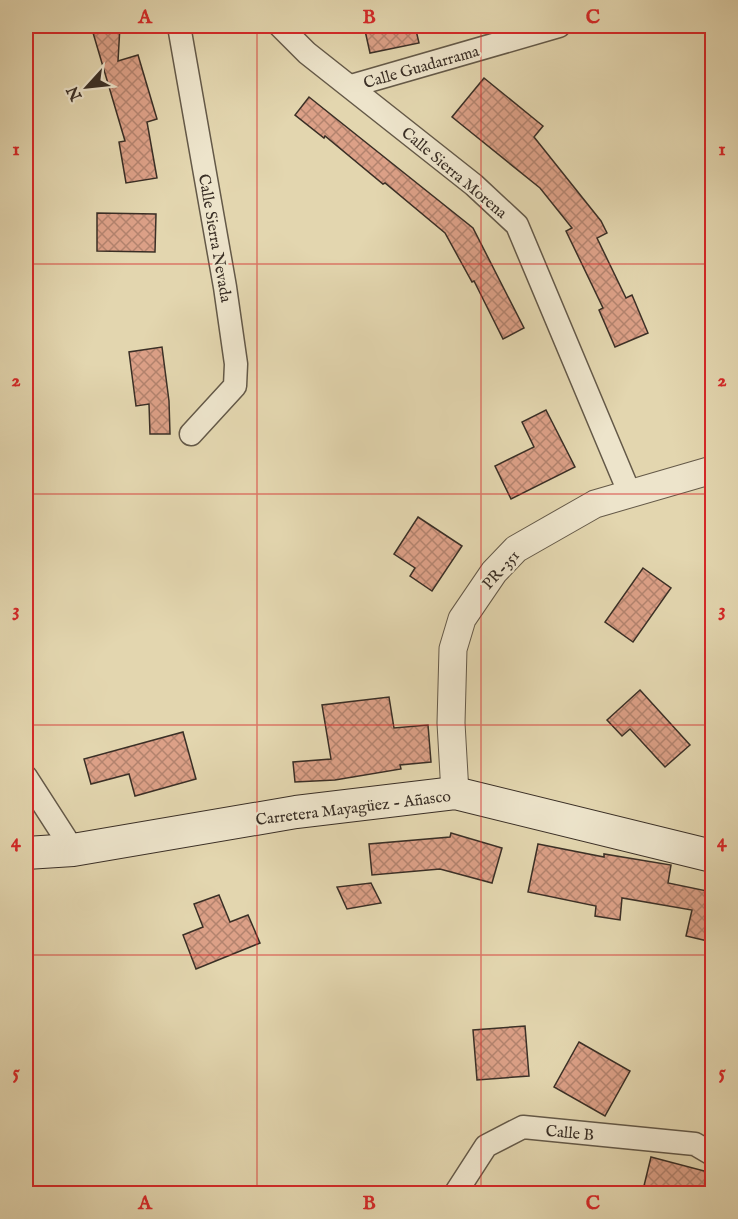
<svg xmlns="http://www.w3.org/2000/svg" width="738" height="1219" font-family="'IM FELL English',serif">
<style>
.building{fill:url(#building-cross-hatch);stroke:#3a2f26;stroke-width:1.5}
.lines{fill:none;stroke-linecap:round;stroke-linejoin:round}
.minor-casing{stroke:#645948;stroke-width:25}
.tertiary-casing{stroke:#645948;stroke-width:29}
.secondary-casing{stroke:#3a2f26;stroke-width:34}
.minor{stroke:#ede4cb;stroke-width:22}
.tertiary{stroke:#ede4cb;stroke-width:27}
.secondary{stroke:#ede4cb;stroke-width:32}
.grid{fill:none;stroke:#d62828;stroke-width:1.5;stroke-opacity:0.55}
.labels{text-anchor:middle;stroke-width:4.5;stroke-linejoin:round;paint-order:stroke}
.street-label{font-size:16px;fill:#3a2f26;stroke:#ede4cb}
.neatline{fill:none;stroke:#d62828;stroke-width:2}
.grid-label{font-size:20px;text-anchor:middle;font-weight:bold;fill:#d62828}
</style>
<defs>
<pattern id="building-cross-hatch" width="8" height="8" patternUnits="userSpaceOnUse" patternTransform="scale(1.5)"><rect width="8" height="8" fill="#dca087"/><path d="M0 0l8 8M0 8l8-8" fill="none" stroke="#b3836e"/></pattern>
</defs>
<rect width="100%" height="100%" fill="#e3d6af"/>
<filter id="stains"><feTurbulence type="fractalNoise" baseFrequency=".00333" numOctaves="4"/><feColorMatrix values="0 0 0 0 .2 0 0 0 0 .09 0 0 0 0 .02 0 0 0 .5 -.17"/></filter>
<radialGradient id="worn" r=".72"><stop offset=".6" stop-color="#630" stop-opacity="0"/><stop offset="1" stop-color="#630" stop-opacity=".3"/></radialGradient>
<g class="building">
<path d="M91,26H120L118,61L138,55L157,119L147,122L157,178L126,183L119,142L125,141Z"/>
<path d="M364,26H415L419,43L370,53Z"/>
<path d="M484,78L543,126L534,137L601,221L607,233L597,238L626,298L632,295L648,333L615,347L599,310L603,308L566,231L572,228L540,188L452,117Z"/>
<path d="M309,97L473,228L524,328L503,339L474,281L472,282L445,233L385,183L383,184L325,136L324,138L295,115Z"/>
<path d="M97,213L156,214L155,252L97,251Z"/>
<path d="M162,347L169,401L170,434H150L149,404L136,406L129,352Z"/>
<path d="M546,410L575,467L511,499L495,466L534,447L522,422Z"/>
<path d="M418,517L462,546L432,591L410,576L415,568L394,554Z"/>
<path d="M643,568L671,588L633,642L605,622Z"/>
<path d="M640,690L690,745L665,767L630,729L622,736L607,720Z"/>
<path d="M389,697L394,728L428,725L431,762L400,765L401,769L335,780L295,782L293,762L331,759L322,705Z"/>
<path d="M183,732L196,779L135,796L129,774L91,784L84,759Z"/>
<path d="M451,833L502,848L492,883L440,869L372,875L369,844L450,837Z"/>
<path d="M538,844L604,857V854L671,865L668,883L712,892V942L686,936L692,910L622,898L620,920L595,916L596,906L528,892Z"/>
<path d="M371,883L381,903L347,909L337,887Z"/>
<path d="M219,895L230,922L248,915L260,943L196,969L183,935L203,927L194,904Z"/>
<path d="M525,1026L529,1076L477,1080L473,1030Z"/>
<path d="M579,1042L630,1071L605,1116L554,1087Z"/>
<path d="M651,1157L712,1173V1194H642Z"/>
</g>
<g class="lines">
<g class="minor-casing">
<g id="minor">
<path d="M179,26L225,287L236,364L235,386L191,434"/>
<path d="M280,26L307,53L474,185L517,225L629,492"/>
<path d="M351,86L559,26"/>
<path d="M26,777L73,850"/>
<path d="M455,1194L486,1146L523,1127L695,1144L712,1154"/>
</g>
</g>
<g class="tertiary-casing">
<path id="tertiary" d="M455,793L451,723L453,649L462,619L494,572L516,549L595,504L712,470"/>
</g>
<g class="secondary-casing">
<path id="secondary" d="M26,853L73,850L296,812L455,793L712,856"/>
</g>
<use href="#minor" class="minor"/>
<use href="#tertiary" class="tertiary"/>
<use href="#secondary" class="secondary"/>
</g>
<path class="grid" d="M257,26V1194M481,26V1194M26,264H712M26,494H712M26,725H712M26,955H712"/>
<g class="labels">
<g class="street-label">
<text transform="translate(421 66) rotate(-16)" y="6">Calle Guadarrama</text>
<text transform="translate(455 172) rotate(40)" y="6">Calle Sierra Morena</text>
<text transform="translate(216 238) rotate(80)" y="6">Calle Sierra Nevada</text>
<text transform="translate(500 569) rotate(-48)" y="6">PR-351</text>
<text transform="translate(353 807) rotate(-7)" y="6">Carretera Mayagüez - Añasco</text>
<text transform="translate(570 1132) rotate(5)" y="6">Calle B</text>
</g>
</g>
<rect width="738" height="1219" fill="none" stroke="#e3d6af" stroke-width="66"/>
<g transform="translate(87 87) rotate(243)" stroke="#ede4cb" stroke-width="4.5" paint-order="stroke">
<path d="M0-4.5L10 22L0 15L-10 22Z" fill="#3a2f26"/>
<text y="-9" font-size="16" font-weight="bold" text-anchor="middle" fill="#3a2f26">N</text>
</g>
<rect x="33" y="33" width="672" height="1153" class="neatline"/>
<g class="grid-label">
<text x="145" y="23">A</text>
<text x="369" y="23">B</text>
<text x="593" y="23">C</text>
<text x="16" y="155">1</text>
<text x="722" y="155">1</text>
<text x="16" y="386">2</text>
<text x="722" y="386">2</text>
<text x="16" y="616">3</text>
<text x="722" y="616">3</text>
<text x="16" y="847">4</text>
<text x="722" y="847">4</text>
<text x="16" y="1078">5</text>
<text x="722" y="1078">5</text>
<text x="145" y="1209">A</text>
<text x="369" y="1209">B</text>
<text x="593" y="1209">C</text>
</g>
<rect width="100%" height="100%" filter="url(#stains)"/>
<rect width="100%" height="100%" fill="url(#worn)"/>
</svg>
